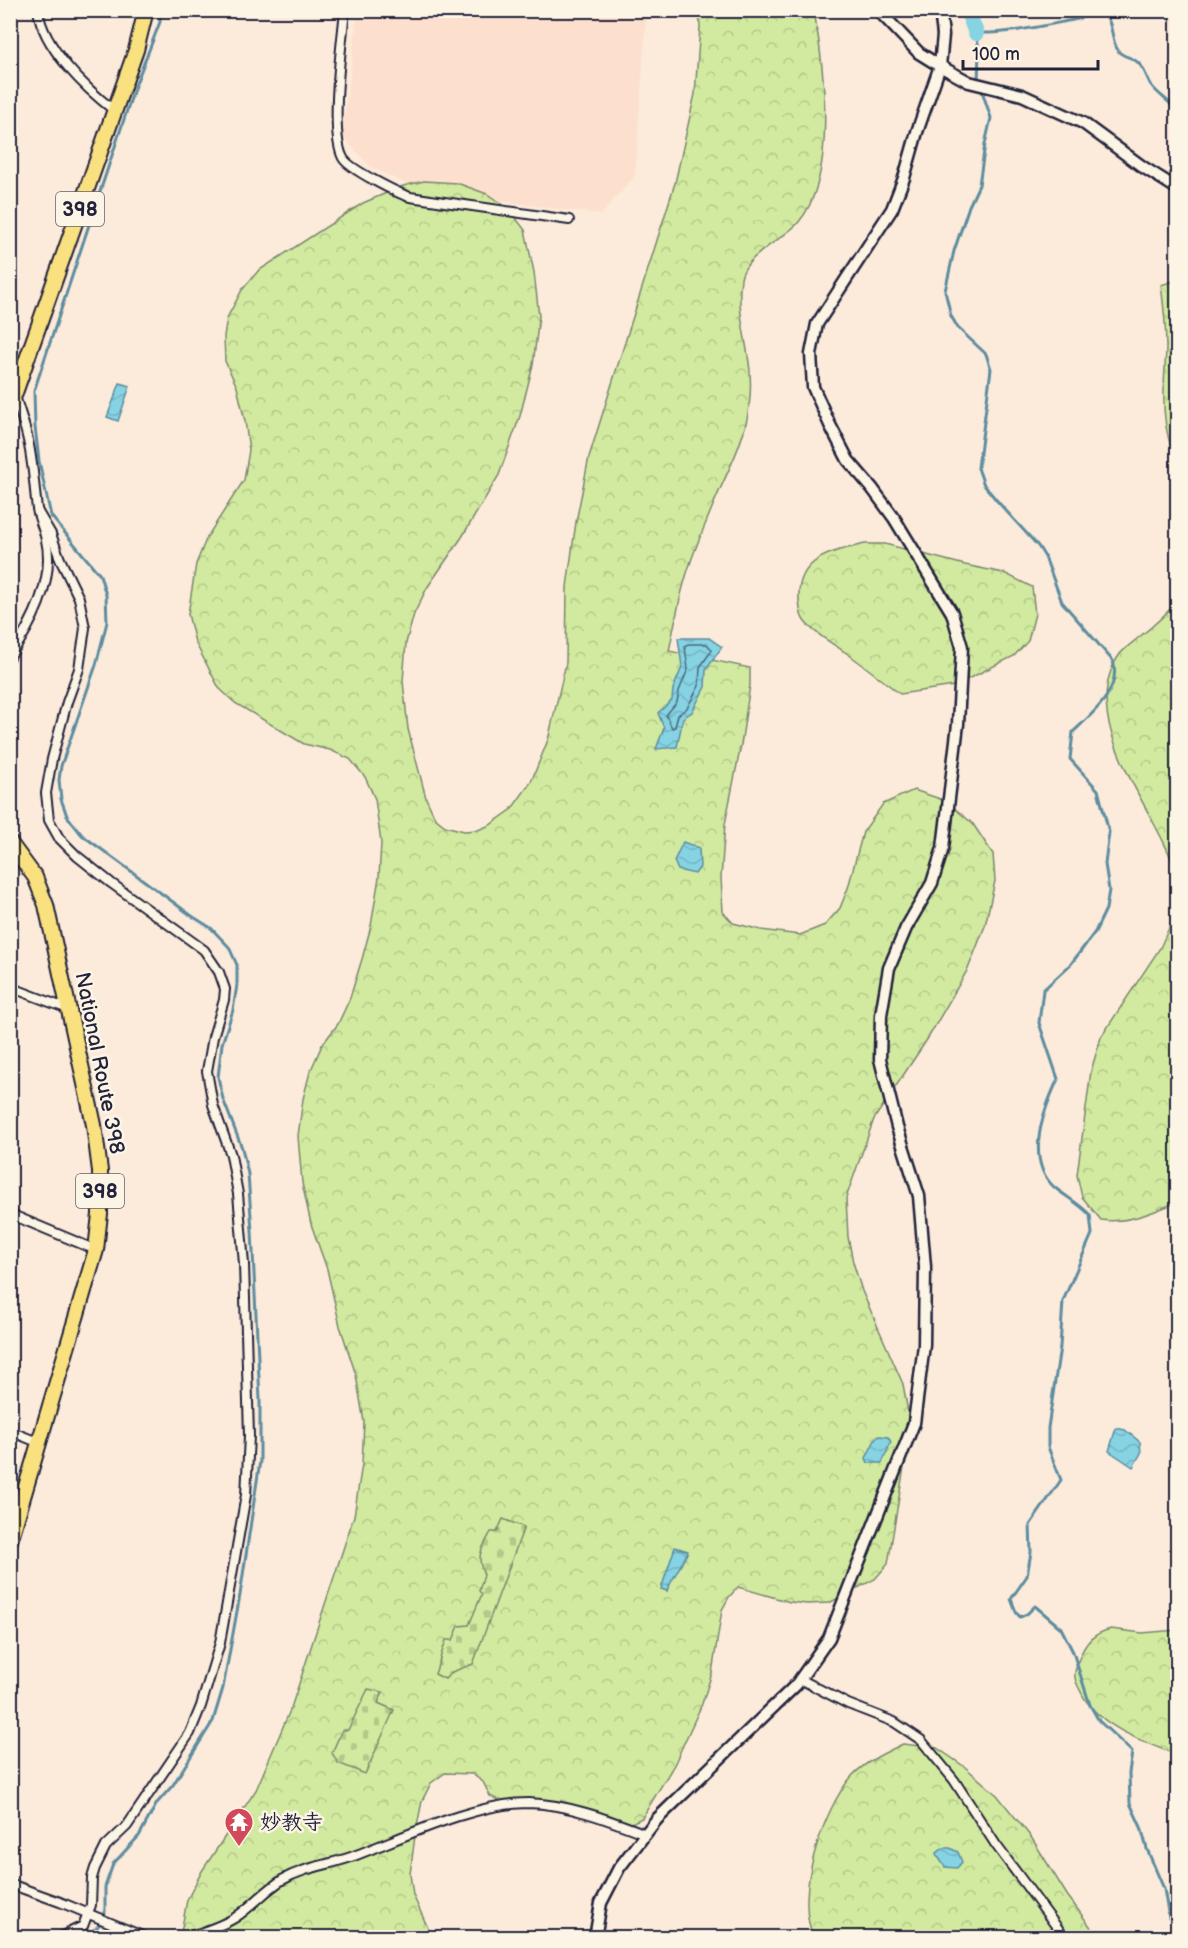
<svg xmlns="http://www.w3.org/2000/svg" width="1188" height="1948" font-family="'Balsamiq Sans','Klee One',sans-serif">
<style>
.built{fill:#fce0cd}
.forest{fill:url(#forest-crowns);stroke:#7a866d;stroke-width:1.5}
.cemetery{fill:url(#cemetery-stones);stroke:#7a866d;stroke-width:1.5}
.water{fill:url(#water-waves);stroke:#5d8ca0;stroke-width:1.5}
.lines{fill:none;stroke-linecap:round;stroke-linejoin:round}
.shore{stroke:#4a697e;stroke-width:1.5}
.stream{stroke:#5d8ca0;stroke-width:3}
.river{stroke:#85d3e3;stroke-width:16}
.minor-casing{stroke:#22223b;stroke-width:12}
.tertiary-casing{stroke:#22223b;stroke-width:15}
.trunk-casing{stroke:#22223b;stroke-width:18}
.minor{stroke:#fcf5e5;stroke-width:8}
.tertiary{stroke:#fcf5e5;stroke-width:10}
.trunk{stroke:#fae180;stroke-width:14}
.labels{text-anchor:middle;stroke-width:5;stroke-linejoin:round;paint-order:stroke}
.shield{fill:#fcf5e5;stroke:#63616e;stroke-width:1.5}
.shield-label{font-size:20px;font-weight:bold;fill:#22223b}
.street-label{font-size:21px;fill:#22223b;stroke:#fcf5e5}
.poi-label{font-size:21px;font-weight:bold;fill:#22223b;stroke:#fcf5e5;text-anchor:start}
</style>
<defs>
<pattern id="forest-crowns" width="20" height="18" patternUnits="userSpaceOnUse" patternTransform="scale(1.5)"><rect width="20" height="18" fill="#d1ea9f"/><path d="M2 6a3 3 0 1 1 6 0M12 15a3 3 0 1 1 6 0" fill="none" stroke="#b3c88a"/></pattern>
<pattern id="cemetery-stones" width="16" height="16" patternUnits="userSpaceOnUse" patternTransform="scale(1.5)"><rect width="16" height="16" fill="#d1ea9f"/><path d="M2 7V4a2 2 0 0 1 4 0v3zM10 15v-3a2 2 0 0 1 4 0v3z" fill="#b3c88a"/></pattern>
<pattern id="water-waves" width="16" height="10" patternUnits="userSpaceOnUse" patternTransform="scale(1.5)"><rect width="16" height="10" fill="#85d3e3"/><path d="M0 5q4-4 8 0t8 0" fill="none" stroke="#73b5c4"/></pattern>
</defs>
<rect width="100%" height="100%" fill="#fcebda"/>
<filter id="ink" filterUnits="userSpaceOnUse"><feTurbulence type="fractalNoise" baseFrequency=".0167" numOctaves="2"/><feDisplacementMap in="SourceGraphic" scale="12" xChannelSelector="R" yChannelSelector="G"/><feConvolveMatrix kernelMatrix="1 2 1 2 8 2 1 2 1" color-interpolation-filters="sRGB"/></filter>
<g filter="url(#ink)">
<path class="built" d="M634,10L646,20L635,176L600,215L417,189L371,167L342,136L358,11Z"/>
<g class="forest">
<path d="M699,11H814C824,67 838,177 798,223C784,239 744,256 741,279C737,305 744,331 748,356C752,377 751,398 747,419C740,451 724,478 712,508C703,530 691,557 685,580C678,603 674,628 669,651L750,668V685L741,745L725,824L721,878L723,912L733,923L761,930L800,935L825,925L840,908L848,888L863,832L883,804L914,790L946,801L973,824L993,854L995,881L985,926L968,969L928,1038L874,1119L846,1198L848,1237L853,1262L862,1291L903,1384L908,1412L906,1455L888,1564L875,1579L829,1603L807,1604L790,1602L738,1587L729,1597L722,1610L712,1673L702,1704L674,1765L642,1818L623,1827L602,1823L587,1810L542,1807L500,1801L490,1796L483,1782L472,1774L445,1773L431,1783L422,1801L415,1836L410,1874L413,1895L432,1937L180,1938L187,1900L202,1871L256,1790L291,1708L354,1516L362,1464L364,1422L356,1375L340,1326L327,1269L311,1224L302,1183L298,1136L303,1099L310,1072L322,1045L338,1024L350,998L362,959L371,926L379,877L381,843L375,799L365,777L350,759L330,750L304,744L235,703L219,688L195,642L188,614L196,564L207,537L244,480L249,450L245,421L237,387L225,361L224,336L227,318L242,290L258,271L363,203L403,186L424,181L457,183L487,194L508,208L525,230L534,272L539,316L533,365L520,416L499,475L462,537L427,588L414,614L406,643L403,681L408,729L426,798L435,818L445,826L464,831L478,830L490,825L511,810L531,782L548,740L566,663L567,587L576,522L589,457L675,183L695,94L700,27Z"/>
<path d="M1177,280H1178L1177,460C1159,426 1164,388 1166,350C1166,329 1164,307 1161,285Z"/>
<path d="M865,544H885L965,565L1004,573L1032,587L1035,614L1028,641L1014,656L954,686L900,694C882,680 864,665 845,652C832,643 815,634 805,622C799,615 800,607 799,600C796,558 833,551 865,544Z"/>
<path d="M1177,601V874C1158,812 1073,719 1120,654C1125,648 1132,643 1138,638C1152,627 1166,615 1177,601Z"/>
<path d="M1177,910V1202C1154,1212 1126,1224 1101,1220L1082,1197L1077,1175L1091,1071L1101,1037L1160,948Z"/>
<path d="M1111,1629L1142,1633L1177,1630V1755C1143,1742 1095,1725 1080,1690C1078,1686 1075,1681 1075,1677C1074,1671 1077,1664 1079,1659C1085,1642 1094,1633 1111,1629Z"/>
<path d="M903,1744L937,1748L965,1767L997,1795L1031,1837L1067,1895L1098,1937H814C793,1897 823,1809 852,1776C865,1762 886,1752 903,1744Z"/>
</g>
<g class="cemetery">
<path d="M503,1519L524,1527L473,1664L452,1672L445,1679L435,1674L446,1640H453L459,1626L469,1625L482,1594L479,1591L484,1575C476,1555 481,1550 491,1532H497Z"/>
<path d="M368,1689L383,1692L378,1703L394,1710L365,1774L338,1763L332,1753L342,1730H348Z"/>
</g>
<g class="water">
<path d="M120,383L130,386L118,421L107,417Z"/>
<path d="M678,638H709L722,647L706,670L705,687L692,712L683,718L677,747L656,749L664,728L658,713L672,700L673,689L682,667Z"/>
<path d="M683,842L699,848L700,867L695,874L678,870L674,861Z"/>
<path d="M1116,1428L1125,1430L1140,1442L1141,1453L1133,1467L1109,1451Z"/>
<path d="M880,1436L888,1437L891,1442L882,1463H868L866,1458L876,1438Z"/>
<path d="M675,1547L688,1551C682,1565 673,1576 667,1591L661,1589Z"/>
<path d="M943,1848H950L958,1852L962,1862L957,1868L945,1867L936,1854Z"/>
</g>
<g class="lines">
<path class="shore" d="M688,644H707L712,650L700,667L699,686L687,708L678,715L675,727L672,728L666,715L677,702L679,691L688,669L685,647Z"/>
<g class="stream">
<path d="M978,82L979,49L976,33C1008,34 1042,26 1073,20C1085,18 1092,10 1104,13C1114,24 1110,40 1119,52C1124,57 1131,57 1136,61C1144,66 1146,77 1151,85C1158,95 1170,101 1178,112"/>
<path d="M981,88L991,118L985,144L979,185L969,206L954,251L945,291L951,316L958,328L986,354L991,369L978,468L984,485L998,502L1038,546L1045,557L1062,602L1113,661C1122,690 1092,714 1073,732L1070,759L1098,790L1109,832L1105,864L1109,890L1106,909L1095,932L1071,964L1043,990L1039,1023L1058,1079C1044,1109 1024,1159 1054,1187C1066,1197 1079,1203 1090,1215L1092,1234L1063,1301L1060,1347L1048,1428V1447L1061,1480L1030,1525L1031,1552L1027,1576L1011,1599L1016,1612L1020,1617L1027,1614L1035,1606L1061,1628L1073,1652L1090,1705L1099,1721L1132,1752L1129,1773L1130,1803L1141,1827L1147,1849L1164,1889L1169,1918L1178,1928"/>
<path d="M86,1938L102,1922L105,1913V1887L113,1864L139,1836L157,1803L173,1785L213,1721L223,1688L240,1595L260,1461V1400L252,1231L248,1174L242,1148L223,1099L218,1077L222,1044L233,1010L237,985V965L229,947L211,928L192,916L82,835L67,816L61,799L59,780L61,766L96,665L107,622L106,595L100,575L51,516L39,461L35,427L34,391L135,86L160,22V10"/>
</g>
<path class="river" d="M967,10L976,33"/>
<g class="minor-casing">
<g id="minor">
<path d="M38,10C43,48 86,89 115,111"/>
<path d="M345,10C342,43 329,132 343,158C349,169 397,193 410,197L569,220"/>
<path d="M38,512L51,534L60,559L79,598L85,628L79,669L67,702L52,759L46,793L49,820L59,838L77,856L111,883L204,950L219,972L225,989L224,1000L213,1037L207,1071L213,1105L231,1155L238,1194L244,1264L249,1436L246,1495L220,1643L201,1706L190,1733L127,1826L106,1846L95,1868L92,1878L91,1905L83,1926L58,1938"/>
<path d="M10,656C32,624 55,579 46,540C44,529 39,520 37,509C34,485 33,460 27,436C24,423 19,409 15,396"/>
<path d="M10,987L68,1009"/>
<path d="M10,1214L96,1250"/>
<path d="M10,1431L40,1443"/>
<path d="M800,1679L848,1704L894,1722L921,1740L954,1780L996,1845L1065,1938"/>
<path d="M10,1884L60,1902L147,1938"/>
<path d="M185,1938C202,1932 221,1927 236,1917C252,1906 265,1891 282,1880C306,1866 333,1865 359,1854C406,1836 476,1803 528,1803C568,1804 609,1820 646,1834"/>
</g>
</g>
<g class="tertiary-casing">
<g id="tertiary">
<path d="M878,10L919,53L940,66L969,82L1022,95L1083,123L1143,167L1178,189"/>
<path d="M595,1938L601,1903L619,1868L657,1819L796,1685L829,1638L914,1423L924,1345L925,1267L919,1196L897,1127L880,1059L881,1015L889,968L906,928L932,883L943,848L958,724L962,647L952,613L894,518L872,488L848,460L830,425L813,387L811,354L817,324L892,209L904,178L917,132L940,66L943,35L940,10"/>
</g>
</g>
<g class="trunk-casing">
<g id="trunk">
<path d="M10,407L136,50L146,10"/>
<path d="M10,843L35,877L46,905L94,1125L100,1171V1214L96,1250L10,1541"/>
</g>
</g>
<use href="#minor" class="minor"/>
<use href="#tertiary" class="tertiary"/>
<use href="#trunk" class="trunk"/>
</g>
</g>
<defs>
<g id="temple-pin" transform="scale(1.5)"><path d="M0 17L-7.5 6A9.5 9.5 0 1 1 7.5 6Z" fill="#d1495b" stroke="#fcf5e5"/><path d="M0-6L5-2H3V0L6.5 2.5H4V6H1.5V3h-3V6H-4V2.5H-6.5L-3 0V-2H-5Z" fill="#fff"/></g>
</defs>
<g fill-rule="evenodd">
<use href="#temple-pin" x="239" y="1822"/>
</g>
<g class="labels">
<g class="shield">
<rect x="56" y="192" width="48" height="34" rx="4.5"/>
<rect x="76" y="1174" width="48" height="34" rx="4.5"/>
</g>
<g class="shield-label">
<text x="80" y="216">398</text>
<text x="100" y="1198">398</text>
</g>
<g class="street-label">
<text transform="translate(100 1063) rotate(79)" y="7">National Route 398</text>
</g>
<g class="poi-label">
<text x="260" y="1829">妙教寺</text>
</g>
</g>
<rect width="1188" height="1948" fill="none" stroke="#fcf5e5" stroke-width="36"/>
<rect x="18" y="18" width="1152" height="1912" fill="none" stroke="#22223b" stroke-width="2" filter="url(#ink)"/>
<path d="M963 60v9h135v-9" fill="none" stroke="#22223b" stroke-width="3"/>
<text x="972" y="60" font-size="18" fill="#22223b" stroke="#fcf5e5" stroke-width="4.5" paint-order="stroke">100 m</text>
</svg>
